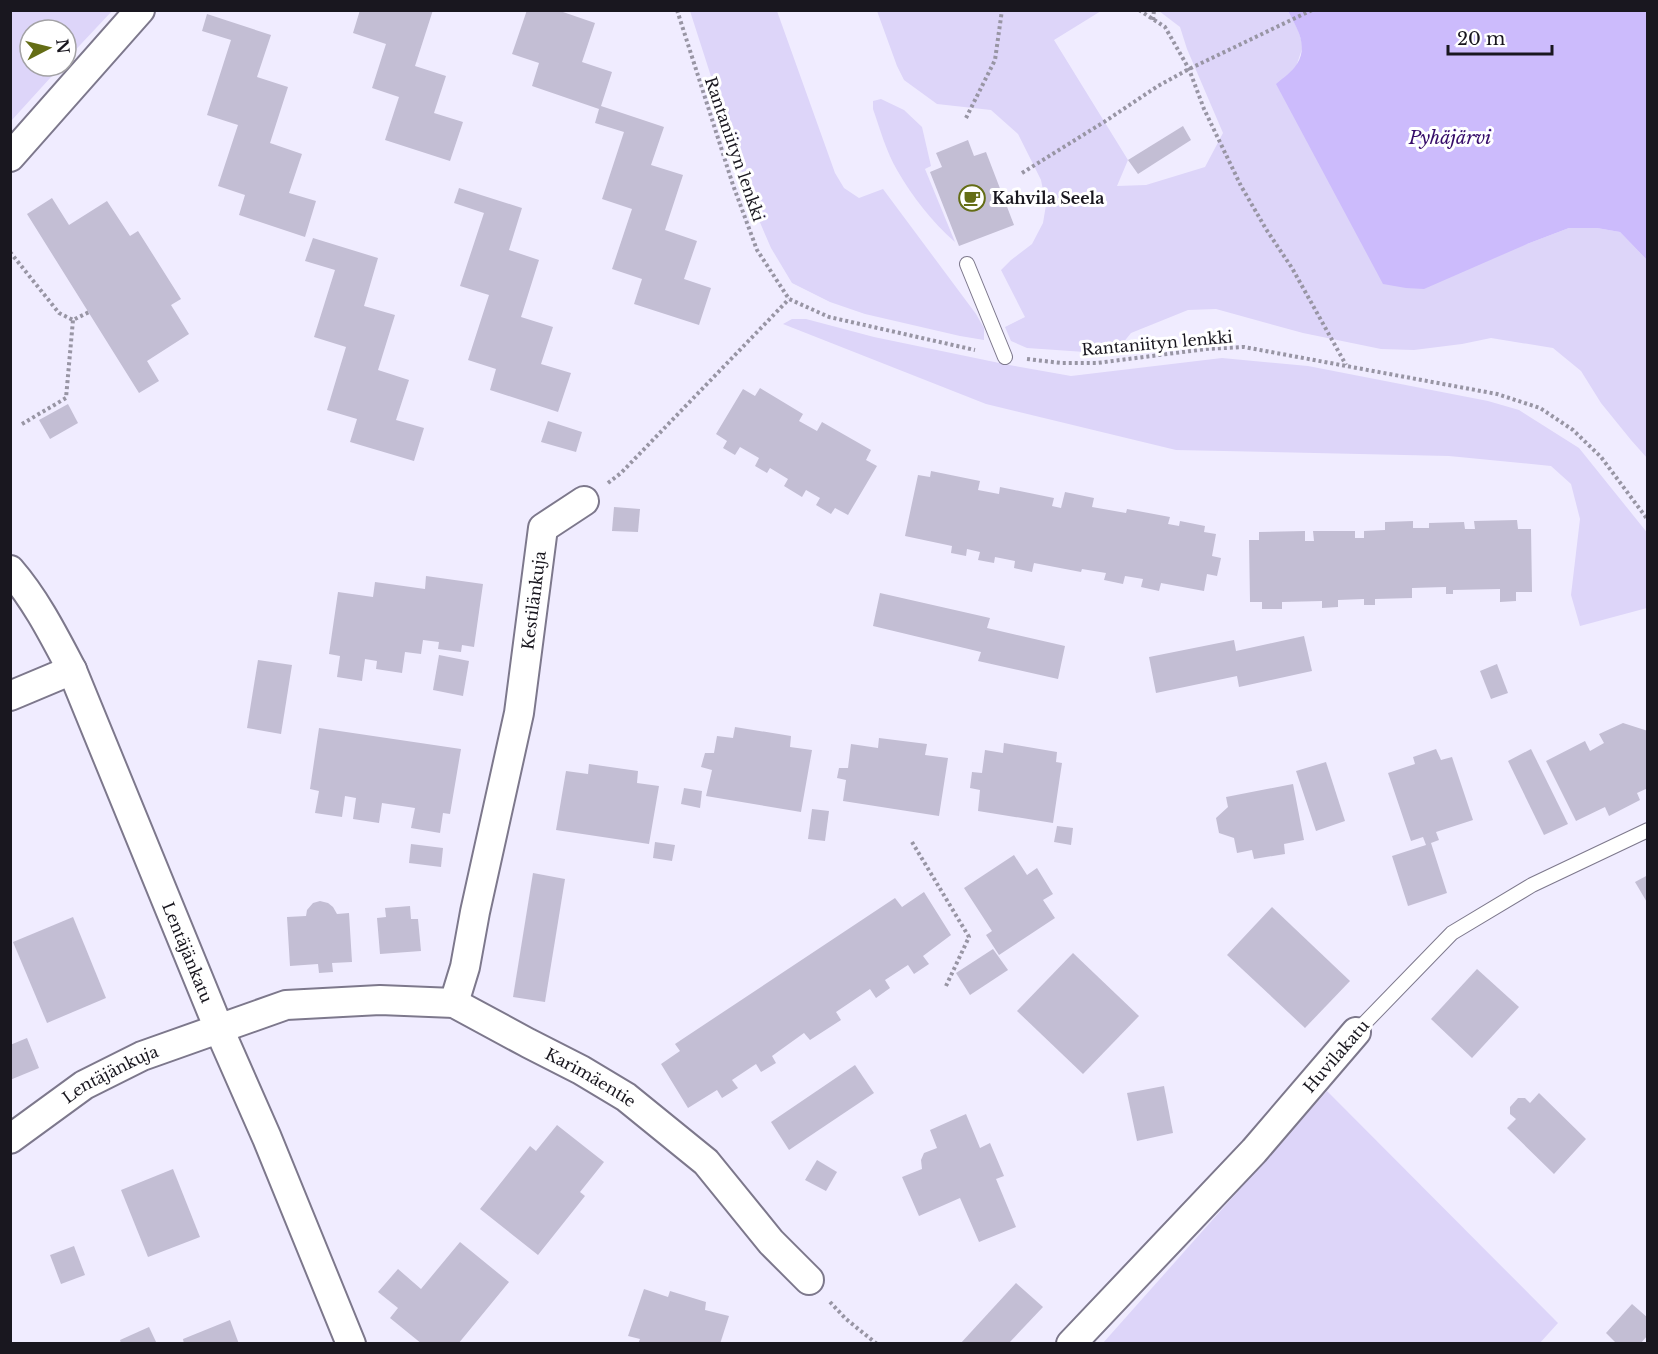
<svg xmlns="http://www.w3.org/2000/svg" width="1658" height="1354" font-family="'Libre Baskerville',serif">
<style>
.green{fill:#ddd5f9}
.water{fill:#ccbbfc}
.building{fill:#c3bed4}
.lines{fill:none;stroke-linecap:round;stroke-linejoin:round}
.service-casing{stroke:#7d788c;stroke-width:16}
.minor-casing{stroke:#7d788c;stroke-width:32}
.path{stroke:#9895a4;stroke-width:4;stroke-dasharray:3 3;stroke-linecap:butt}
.service{stroke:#fff;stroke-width:14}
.minor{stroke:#fff;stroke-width:28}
.labels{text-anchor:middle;stroke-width:6;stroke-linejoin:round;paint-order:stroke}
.street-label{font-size:16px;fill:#19171f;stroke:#fff}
.poi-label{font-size:16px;font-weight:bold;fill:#19171f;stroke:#fff;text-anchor:start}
.water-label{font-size:18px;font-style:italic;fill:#360b69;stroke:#fff}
</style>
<rect width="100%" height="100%" fill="#f0ecff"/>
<g class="green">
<path d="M11,10L112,11L66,60V30H30V66H61L11,121Z"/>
<path d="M690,11H777L835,173L844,188L859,198L883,189L976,314L984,328V340L960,336L865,314L830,302L792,283L771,248L752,204Z"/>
<path d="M877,11H1101L1054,40L1128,160L1117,186L1146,185L1205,167L1223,133L1187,49L1180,27L1159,11H1288L1298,30L1303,46L1297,64L1527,244L1569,228H1597L1620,232L1647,260V458L1631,440L1601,403L1581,371L1553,348L1491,338L1462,344L1414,350L1381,349L1303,333L1216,309L1188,310L1131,333L1114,354L1027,348L1011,341L1005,327L1025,317L1001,270L1011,260L1032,244L1043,223L1046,205L1041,180L1018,134L991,110L937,104L904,80L897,66Z"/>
<path d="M881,99L904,110L922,127L931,166L925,169L955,242C932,222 912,196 897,170C886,151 880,129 873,109V101Z"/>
<path d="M792,319H806L874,337L1009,365L1071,376L1222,358L1308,366L1488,401L1519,410L1579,448L1645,530L1648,534L1647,608L1580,626L1571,595L1580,519L1571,484L1551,466L1449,456L1176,450L986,404L783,324Z"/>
<path d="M1327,1091L1558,1323L1539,1344L1103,1343Z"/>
</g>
<path class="water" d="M1288,11H1647V260L1620,232L1597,228H1569L1527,244L1424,289L1406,288L1383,284L1276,84C1283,78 1293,71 1297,64C1309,45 1296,27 1288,11Z"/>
<g class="building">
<path d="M360,10H433L415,66L446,76L434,113L463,122L450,161L385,140L399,97L372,88L386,44L353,33Z"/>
<path d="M527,10H563V12L595,23L582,62L612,72L601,106L664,127L651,165L683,175L665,230L697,241L684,279L711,288L699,325L634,304L642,279L612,269L632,209L602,199L624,132L595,123L599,109L532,86L539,63L512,54Z"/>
<path d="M207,14L271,35L257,77L288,87L270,143L302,154L289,193L316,201L305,237L239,215L245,195L218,186L238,125L207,115L231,40L202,31Z"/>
<path d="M1183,126L1191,140L1138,174L1128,160Z"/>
<path d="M968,140L974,156L986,152L1014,225L959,246L930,172L942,167L936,153Z"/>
<path d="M459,188L522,208L509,250L539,260L521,317L553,327L541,364L571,373L558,412L490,390L496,369L468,360L489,295L460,286L484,213L454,203Z"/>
<path d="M52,198L69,225L107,201L130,236L138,231L181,299L171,305L189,334L147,361L159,381L139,393L27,214Z"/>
<path d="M313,238L378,258L364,306L395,315L378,370L409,380L396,420L424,428L414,461L350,442L357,419L327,410L346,347L314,337L335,270L305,261Z"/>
<path d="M760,388L803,414L799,421L817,431L822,422L871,450L866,460L877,466L848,515L835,508L831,514L816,505L820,498L806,490L802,497L784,486L788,479L770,468L767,473L755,466L759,458L740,447L735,455L723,448L727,441L716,434L743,389L755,396Z"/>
<path d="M68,404L78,423L50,439L39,420Z"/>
<path d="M548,421L582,432L576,452L541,442Z"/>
<path d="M931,471L980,481L978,490L999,494L1000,487L1054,498L1052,506L1061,508L1065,492L1094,498L1092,507L1126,513L1127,509L1170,517L1168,524L1179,526L1180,521L1205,526L1204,532L1216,534L1212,556L1221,558L1217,576L1207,574L1204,591L1161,583L1159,591L1141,587L1143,579L1125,576L1123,584L1104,580L1106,573L1082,569L1081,572L1034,563L1032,572L1014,568L1015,561L995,557L994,563L978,560L980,552L967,549L966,556L951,553L952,546L905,536L918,475L930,477Z"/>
<path d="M614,507L640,509L638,532L612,531Z"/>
<path d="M1517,520L1518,529H1531L1532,592H1516V601L1500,602V589L1453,590V594H1446V587L1412,588V598L1375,599V605H1364V599L1338,600V607L1322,608V601L1282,602V609H1262V602H1250L1249,540H1259V532L1305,531V541H1314L1313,531H1355V538H1364V531L1385,530V522L1413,521V528H1429V523L1464,522L1465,529H1475L1474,521Z"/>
<path d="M426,576L483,584L474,647L462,645L461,652L438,649L439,642L423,640L421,654L405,652L402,673L376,669L377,661L365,659L362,681L337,677L340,656L329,654L338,592L373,597L375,582L425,589Z"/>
<path d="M880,593L990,618L987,628L1065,646L1058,679L978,661L981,652L873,626Z"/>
<path d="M1304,636L1312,671L1239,687L1237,676L1156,693L1149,657L1234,640L1236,651Z"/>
<path d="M439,655L469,661L463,696L433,690Z"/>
<path d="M258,660L292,665L281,734L247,728Z"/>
<path d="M1497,664L1508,693L1491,699L1480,671Z"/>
<path d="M1623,723L1648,731V788L1637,793L1640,800L1609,816L1605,807L1576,821L1546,761L1585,741L1590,751L1604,743L1599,734Z"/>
<path d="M735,727L791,736L790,747L812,750L801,812L706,796L712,770L701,767L705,753H714L717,736L733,738Z"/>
<path d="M319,728L461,749L450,814L443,813L440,833L411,828L415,808L382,803L379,823L353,819L356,798L345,796L342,817L315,813L319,791L310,789Z"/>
<path d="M879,738L927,744L925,755L948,758L939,816L843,801L846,780L837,778L839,768H848L851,744L878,748Z"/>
<path d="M1004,743L1057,752L1056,762L1062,763L1053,823L978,811L980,790L970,788L972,772L982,773L985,750L1003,753Z"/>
<path d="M1436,749L1441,760L1452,757L1473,820L1436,832L1439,840L1431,843L1447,893L1408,906L1392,856L1426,845L1423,837L1411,841L1388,773L1415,764L1413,757Z"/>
<path d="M1531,749L1568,824L1544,835L1508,761Z"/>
<path d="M1326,762L1345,821L1316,831L1296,771Z"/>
<path d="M589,764L638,771L637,783L659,786L649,844L556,830L566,771L588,774Z"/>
<path d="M1293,784L1304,840L1284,844L1285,854L1254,859L1252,850L1237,853L1234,838L1219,833L1216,818L1228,807L1226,797Z"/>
<path d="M684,788L702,791L700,808L681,804Z"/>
<path d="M812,809L829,811L825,841L808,839Z"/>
<path d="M1057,826L1073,828L1071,845L1054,842Z"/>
<path d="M655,842L675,845L672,861L653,858Z"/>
<path d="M411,844L443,848L441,867L409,863Z"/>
<path d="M1014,855L1027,875L1037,868L1053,894L1043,900L1055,918L999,955L986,935L992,931L964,888Z"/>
<path d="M533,873L565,879L545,1002L513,997Z"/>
<path d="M1648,875V904L1635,882Z"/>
<path d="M924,892L951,935L923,956L929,964L914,974L908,965L885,980L890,988L876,998L870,989L836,1012L841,1020L810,1040L804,1033L772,1056L776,1063L761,1072L756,1064L732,1080L738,1088L722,1098L717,1090L688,1108L661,1064L680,1051L675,1044L895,898L902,907Z"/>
<path d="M320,901L328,903L333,907L337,914L349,913L352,962L332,963L333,972L319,973L318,964L290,966L287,917L306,916L307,910L313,903Z"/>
<path d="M410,906L411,919H418L421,951L380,954L377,918L386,917L385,908Z"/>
<path d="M1272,907L1350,981L1305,1028L1227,955Z"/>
<path d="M73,917L106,998L47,1023L13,942Z"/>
<path d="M993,949L1008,970L970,995L956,973Z"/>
<path d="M1073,953L1139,1016L1083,1074L1017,1011Z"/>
<path d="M1477,969L1519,1007L1472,1058L1431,1019Z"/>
<path d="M27,1038L39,1068L10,1080V1045Z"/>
<path d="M855,1065L874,1093L789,1150L771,1122Z"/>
<path d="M1164,1086L1173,1133L1137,1141L1127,1093Z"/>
<path d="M1539,1093L1586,1139L1554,1174L1507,1128L1516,1119L1510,1114V1107L1518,1098H1525L1530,1103Z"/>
<path d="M966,1114L980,1148L990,1143L1004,1176L996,1179L1016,1227L979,1242L960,1198L919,1216L902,1177L922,1169L921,1160L924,1153L937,1148L930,1130Z"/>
<path d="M557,1125L604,1162L580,1192L585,1196L538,1255L480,1209L530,1146L536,1151Z"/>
<path d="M817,1160L837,1172L826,1191L805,1180Z"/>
<path d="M173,1169L200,1237L148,1257L121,1190Z"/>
<path d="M460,1242L509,1282L458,1344H422L390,1318L398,1308L378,1292L398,1269L421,1289Z"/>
<path d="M74,1246L85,1275L61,1284L50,1255Z"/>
<path d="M1016,1283L1043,1307L1008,1344H960Z"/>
<path d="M644,1289L668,1297L670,1291L706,1302L705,1310L729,1316L720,1344H638L640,1339L628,1336Z"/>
<path d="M1632,1304L1648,1318V1335L1640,1344H1617L1606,1333Z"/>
<path d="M230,1320L239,1344H184L183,1339Z"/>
<path d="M149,1327L157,1344H121L120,1340Z"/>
</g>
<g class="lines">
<g class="service-casing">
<g id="service">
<path d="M967,264L1005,357"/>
<path d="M1356,1032L1452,933L1532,885L1648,830"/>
</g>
</g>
<g class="minor-casing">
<g id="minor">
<path d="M10,157L140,10"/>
<path id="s1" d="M10,570C36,600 54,636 72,670L219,1029L267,1138L351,1344"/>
<path d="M10,696L72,670"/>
<path id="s2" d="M454,1003L465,967L475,912L519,713L543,528L584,501"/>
<path id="s3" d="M10,1139L84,1085L142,1056L286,1005L380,1000L454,1003L528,1043L581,1070L626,1097L706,1162L771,1242L809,1280"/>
<path d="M1071,1344L1254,1151L1356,1032"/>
</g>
</g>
<g class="path">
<path d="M677,10L733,185L757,250L789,299L829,317L975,350"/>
<path d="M1139,10L1165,27L1189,69L1204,109L1241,186L1266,229L1292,268L1346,365"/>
<path d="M1153,20L1154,10"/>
<path d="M966,118L995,60L1002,10"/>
<path d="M1022,173L1104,122L1158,86L1189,69L1312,10"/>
<path d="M10,252L59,313L73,320L89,312"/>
<path d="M1027,359L1061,363H1097L1206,349L1244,347L1497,394L1540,408L1573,430L1601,457L1648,520"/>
<path d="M22,424L66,398L73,320"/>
<path d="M608,483L621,473L789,299"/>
<path d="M912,842L969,937L946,986"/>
<path d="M830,1302L846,1319L877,1344"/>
</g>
<use href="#service" class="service"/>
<use href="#minor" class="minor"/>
</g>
<defs>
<g id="cafe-ring" transform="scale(1.35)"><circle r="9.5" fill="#fff" stroke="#646d15" stroke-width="1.5"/><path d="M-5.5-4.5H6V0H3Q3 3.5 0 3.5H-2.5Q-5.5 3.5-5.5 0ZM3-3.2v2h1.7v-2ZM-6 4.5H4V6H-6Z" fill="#646d15"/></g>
</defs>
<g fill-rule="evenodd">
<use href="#cafe-ring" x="972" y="198"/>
</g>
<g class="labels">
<g class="street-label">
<text transform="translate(735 149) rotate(71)" y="6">Rantaniityn lenkki</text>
<text transform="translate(1157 343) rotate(-5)" y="6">Rantaniityn lenkki</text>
<text dy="6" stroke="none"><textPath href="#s2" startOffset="411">Kestilänkuja</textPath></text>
<text dy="6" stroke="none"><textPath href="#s1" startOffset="423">Lentäjänkatu</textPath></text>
<text transform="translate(1336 1056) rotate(-49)" y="6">Huvilakatu</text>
<text dy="6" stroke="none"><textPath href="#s3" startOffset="120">Lentäjänkuja</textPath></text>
<text dy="6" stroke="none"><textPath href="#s3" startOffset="633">Karimäentie</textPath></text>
</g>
<g class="poi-label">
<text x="992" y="204">Kahvila Seela</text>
</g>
<g class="water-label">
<text x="1450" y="144">Pyhäjärvi</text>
</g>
</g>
<rect width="1658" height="1354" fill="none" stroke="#19171f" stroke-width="24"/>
<g transform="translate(48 48) rotate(83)"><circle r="28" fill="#ffffff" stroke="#a3a2a5" stroke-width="1.5"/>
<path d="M0-4.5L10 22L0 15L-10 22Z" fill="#646d15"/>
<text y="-9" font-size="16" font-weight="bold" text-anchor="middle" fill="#19171f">N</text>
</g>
<path d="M1448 45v9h104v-9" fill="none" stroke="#19171f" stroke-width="3"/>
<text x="1457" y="45" font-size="18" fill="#19171f" stroke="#ffffff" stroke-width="4.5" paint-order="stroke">20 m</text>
</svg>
